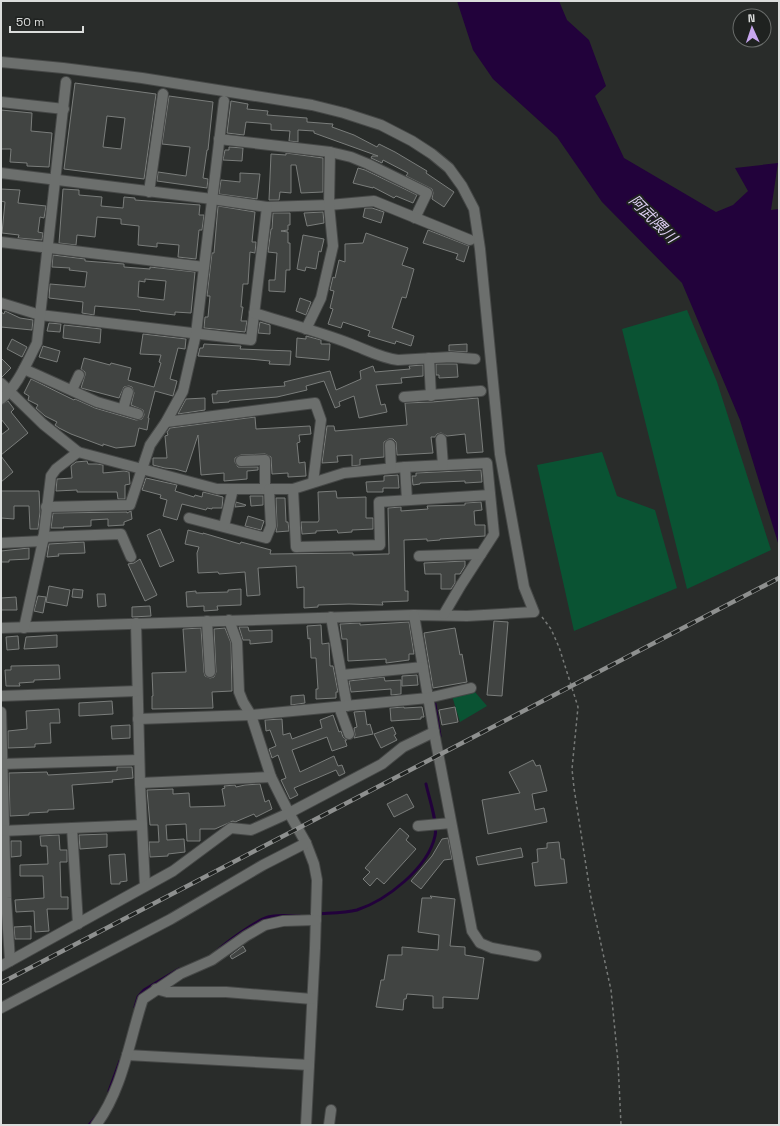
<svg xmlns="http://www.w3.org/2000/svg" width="780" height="1126" font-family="'Space Grotesk','Noto Sans JP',sans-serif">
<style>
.green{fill:#0a5333}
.water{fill:#22023b}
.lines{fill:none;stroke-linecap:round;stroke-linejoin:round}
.stream{stroke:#22023b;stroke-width:3}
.building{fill:#414442;stroke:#7a7d7b;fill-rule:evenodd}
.minor-casing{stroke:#464847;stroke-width:12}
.path{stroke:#777a78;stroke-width:1.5;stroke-dasharray:3 3;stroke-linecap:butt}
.minor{stroke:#6c6f6d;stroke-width:10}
.rail-casing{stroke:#8e908f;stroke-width:4.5}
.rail{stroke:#1f2220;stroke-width:3;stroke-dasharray:9;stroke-linecap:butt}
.labels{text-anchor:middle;stroke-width:4;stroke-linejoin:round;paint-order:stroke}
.water-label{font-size:15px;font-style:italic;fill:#dfd0f4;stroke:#1f2220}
</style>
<rect width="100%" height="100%" fill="#292c2a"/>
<g class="green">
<path d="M687,310L717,382L771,550L687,589L622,329Z"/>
<path d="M602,452L617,496L655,510L677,588L574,631L537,465Z"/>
<path d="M475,692L487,706L460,722L452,696Z"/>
</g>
<path class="water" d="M457,1H559L567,20L589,40L606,86L595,96L624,158L716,212L733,205L748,191L735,168L778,163L771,210L779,209V546L740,420L682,283L602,202L557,137L493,79L473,50Z"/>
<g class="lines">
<g class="stream">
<path d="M435,704L440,736"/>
<path d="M317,914C330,913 345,913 357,910C387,900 428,868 435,836C438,823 429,798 426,784"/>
<path d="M216,952C225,943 257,920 268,917C278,914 290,916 300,916"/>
<path d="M135,1007L138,997L144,990L179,969"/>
<path d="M109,1091L120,1061"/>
<path d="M89,1125L97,1116"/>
</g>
</g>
<g class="building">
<path d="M75,83L156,94L144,179L64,169ZM107,116L125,118L121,149L103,147Z"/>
<path d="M169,96L213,102L208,150H207L203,178L208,179L207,188L157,181L158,172L186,176L190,147L162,144Z"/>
<path d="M231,101L248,104L247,109L268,111L267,115L307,118V122L333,124L332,127L354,135L377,147L379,144L395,152L427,171L426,173L454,192L444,207L432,199L433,193L432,189L406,176L408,173L383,160L382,163L371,158L372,156H378L314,133V131L298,130V142L289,141L290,131L271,130V124L246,122L244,135L227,133Z"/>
<path d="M1,110L32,113L31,131L52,133L49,167L27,166V163L10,162L11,149H1Z"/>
<path d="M229,147L243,148L242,161L223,160L225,150H229Z"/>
<path d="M286,153L323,158V192L301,193L296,165H291V193L280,192L279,200H269L271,154L286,155Z"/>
<path d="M358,168L365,170L417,195L413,203L396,196L394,198L373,187V188L353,183Z"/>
<path d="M240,173L260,174L257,199L219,194L221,180L240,182Z"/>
<path d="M1,189L20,190L18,203L46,206L44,218L40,217L38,232L43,233L42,240L18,238L19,235L2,233L5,202L1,201Z"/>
<path d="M63,189L79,190V195L102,197L101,206L123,208L124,197L135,198V200L200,205L199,215H204L202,230H199L196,259L178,257L179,245L157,243V247L138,245L139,226L121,224V219L97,217L95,237L77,235L76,245L59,243Z"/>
<path d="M218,206L255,212L252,242H256L255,253L250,252L248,284H243L241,307H243L241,321H247L245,332L204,328L205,317H208L210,296H207L212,253H214Z"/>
<path d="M365,208H372L384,212L381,223L363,217Z"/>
<path d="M323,212L324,223L307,226L304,213Z"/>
<path d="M273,213H290V225H288V230L281,231L288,232V243H290V270H286L285,292L269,291V280H275L277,253L268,252L271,229H272Z"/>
<path d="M428,230L469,246L464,262L456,259L458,254L423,243Z"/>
<path d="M366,233L408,248L402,265L414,269L406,298L402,297L392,328L414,336L411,346L396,341L395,344L368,336L370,331L343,322L341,328L328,324L333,309L330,308L334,291L330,290L333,277L335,278L339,260L345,262V244L363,243Z"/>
<path d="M303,235L324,239L321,252L319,251L316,269L306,267L305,271L297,269Z"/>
<path d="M53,255L85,259V261L124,264V267L150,269V267L195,272L191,313L175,312V315L140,311V310L95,306L94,315L82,313L83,302L49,298L50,284L85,287L87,272L69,270L70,268L52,267ZM145,279L166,281L164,300L138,297L139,281L145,282Z"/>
<path d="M300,298L311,302L306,315L296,311Z"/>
<path d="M5,311L20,318L33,320L32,330L1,327V312L4,314Z"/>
<path d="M260,322L270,325V334L258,333Z"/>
<path d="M49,323L61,324L60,332L47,331Z"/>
<path d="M64,325L101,329L100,343L63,338Z"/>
<path d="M143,334L186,339L185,349L178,348L170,379L177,381L173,396L155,391L148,418H149L147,430L139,428L135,446L116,448L103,444V446L71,434L59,428L55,425L57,422L45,416L36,408L38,405L28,400L29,396L24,393L31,379L74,400L75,399L95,408L136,420L142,419L144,415L143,410L131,405L134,393L132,387L129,386L124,387L119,398L81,388L85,375V372L81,369L84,358L110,365L111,363L131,368L128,380L154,387L161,363L159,362L161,355L140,354Z"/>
<path d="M306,336L321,340V344H330L329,360L296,357L297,338L306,339Z"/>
<path d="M12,339L27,347L22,357L7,349Z"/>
<path d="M204,344L241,346L240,349L291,351L290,365L269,364L270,361L249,359L198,356L200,348H203Z"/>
<path d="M467,344V352L449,351V345Z"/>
<path d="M43,346L60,351L57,362L39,357Z"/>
<path d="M1,358L11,368L2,377H1Z"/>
<path d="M436,364H457L458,377L439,378V375H436Z"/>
<path d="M423,365V376L401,378L402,383L376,385L381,405L385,404L387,412L359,418L354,396L339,402L340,406L335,408L324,381L306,386L307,390L277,397L229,401V402L213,403L212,394H217V391L285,386L284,382L330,371L336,390L361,379L360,371L373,366L375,372L410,369L409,366Z"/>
<path d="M205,398V410L178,414L186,399Z"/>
<path d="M478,398L483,452L467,453L465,434L447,436L441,433L437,434L435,437H431L433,453L397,455L396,442L393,439H389L384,442V457L360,459V465L352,466V455L337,456L338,462L322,463L327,426H334L335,431L407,425L405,403L432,402Z"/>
<path d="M8,401L14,409L11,412L28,433L1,455V435L9,429L1,419V405Z"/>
<path d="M255,417L256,429L310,426L311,434L299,435L300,442L297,443L299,463L305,462L306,476L288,477V473L272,474L271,457L265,454L241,455L235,458V462L238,467H258V470L247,471V479L224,481V473L201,475L198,435L186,472L175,469L165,468L153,465V458H167L165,436L168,435L167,432L170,428Z"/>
<path d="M1,456L13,472L1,482Z"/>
<path d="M87,461L88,464H97L103,465V473L124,471L129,472L130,484L125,485V499H118L117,492H77V490L56,491L57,479L72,478L71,466L76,462Z"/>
<path d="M481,470L482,482L465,483V481L420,483V484L413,485L412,476H416V473Z"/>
<path d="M398,475L399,488H383V492H367L366,482L384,481V476Z"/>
<path d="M146,478L177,485L175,491L194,497L195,495L202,497L203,492L223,497L222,508H212V509L207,508L206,510L182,504L177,520L163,516L167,500L160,498L161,495L142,490Z"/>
<path d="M1,491H39L40,512L38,529H30L29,506H14V519L1,518Z"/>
<path d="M336,491L337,498L366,497V518H373V529L352,530V532L338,533L337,530L316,531V533L302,534L301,522H318L319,520L318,492Z"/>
<path d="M250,496H263V505L251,506Z"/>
<path d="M276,498H285L286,522H288L289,531L276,532L277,526Z"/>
<path d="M236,502L246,505L245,506L235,507Z"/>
<path d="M481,502L482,510L474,511L475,525H485V536L440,539V540L427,541V539L404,540L405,591H408V601L382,602L383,605L349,604L318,605V607L304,608V587L297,588L296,566L258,568L260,595L247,596L245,572L219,574L218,572L198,573L197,553L199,547L185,544L188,530L203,534V533L240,544L241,542L271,550L270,554L353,553V555L385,554H389L388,508L401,507V511L428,509L427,506L465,505V503Z"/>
<path d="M131,511L132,519L124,522V525L108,526V519L91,520V526L63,527L64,528H51L53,513L127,512V513Z"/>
<path d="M248,516L264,521L261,530L245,526Z"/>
<path d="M160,529L174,561L160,567L147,535Z"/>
<path d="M84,542L85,553L58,554L59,556L47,557L49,544Z"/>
<path d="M29,548V559L9,560V562H1V551Z"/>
<path d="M140,559L157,595L145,601L128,564L134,563Z"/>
<path d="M465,561V566L460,574H455V583L451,589H441V574H425L424,563Z"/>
<path d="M49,586L70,590L67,606L46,602Z"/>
<path d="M73,589L83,590L82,598L72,597Z"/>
<path d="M241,589V605L217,606L218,610L204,611V606L187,607L186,592L196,591V593L228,592V590Z"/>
<path d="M97,594H105L106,606L98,607Z"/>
<path d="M38,596L46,597L43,613L34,611Z"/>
<path d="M16,597L17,610H1V598Z"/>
<path d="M150,606L151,616L132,617V607Z"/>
<path d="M494,621L508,622L502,696L487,695Z"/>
<path d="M409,622L414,654H409V660L386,663V659L348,661L347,639H342L340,624L360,623V625Z"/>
<path d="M321,625L322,644L329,643L330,666H333L338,692H336V698L316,699V689H318L316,658H311L310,638L308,639L307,626Z"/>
<path d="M239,627H248L249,631L272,630V642L250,644V640H243Z"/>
<path d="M201,628L204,672L205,676L210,678L214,677L216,672L214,629L225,628L231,643L232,691L212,692L213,708L152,709V696H153L152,673L186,672L183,629Z"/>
<path d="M455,628L460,655L462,654L467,682L433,688L424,633Z"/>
<path d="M57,635V647L24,649L26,637Z"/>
<path d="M18,636L19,649L7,650L6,637Z"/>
<path d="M59,665L60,679L34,680V682L19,683L20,686H6L5,670H11V666Z"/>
<path d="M417,675L418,685L402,686V676Z"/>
<path d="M384,677L385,681L401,680V694L391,695V689L351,692L349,681Z"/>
<path d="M304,695L305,703L291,705V696Z"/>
<path d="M112,701L113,714L79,716V703Z"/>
<path d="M404,707V708L422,707L424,717H421V719L391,721L390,708Z"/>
<path d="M455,707L458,722L442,725L439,710Z"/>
<path d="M59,709L60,723H50L51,743L35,744V747L8,748V731L27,729L26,711Z"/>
<path d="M365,711L367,725L370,724L373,734L354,738L355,735L354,728L357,727L354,712Z"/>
<path d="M333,715L339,732L341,731L343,737L347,740H345L347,746L332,751L327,737L292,750L300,772L334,756L338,766L342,765L345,773L339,776L336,770L294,788L298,795L290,799L281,780L286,778L278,755L272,758L269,749L276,746L270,730L266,731L265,720L282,719L283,735L290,733L292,739L322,728L320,720Z"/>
<path d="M130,725V738L112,739L111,726Z"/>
<path d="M393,727L396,734L394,735L397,740L381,748L374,734Z"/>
<path d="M533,760L536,766L540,765L547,791L532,794L535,810L544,808L547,822L488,834L482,800L520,793L509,772Z"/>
<path d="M117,767H132L133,778L112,780L113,782L72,785L74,809L48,810V812L29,813V815L10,816L9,773L47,772L48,775L117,771Z"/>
<path d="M260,784L265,802L269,800L272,809L256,817L254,814L235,822L233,821L215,829H200V841H187L186,824L166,825L167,840L184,839L185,852L168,854V856L150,857L149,842H159L158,825H150L147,790L173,789V794L189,793L190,807L225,806L222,789L225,788L224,786L235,785L236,787L245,785Z"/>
<path d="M407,794L414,807L394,817L387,804Z"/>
<path d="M400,828L409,836L406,840L416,849L384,884L377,878L370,886L363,879L370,872L365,868Z"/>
<path d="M107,834V847L80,849L79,835Z"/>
<path d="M59,835L60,850H67V862H60L61,897H68V909H47L49,931L35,932L34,911L16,912L15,900L44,898L43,876H20V865L48,864L47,846H41L40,836Z"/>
<path d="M448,838L452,859L444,860L421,889L411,881L432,856L442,839Z"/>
<path d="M11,841H21V856L11,857Z"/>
<path d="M559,842L561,859H564L567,883L535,886L532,863L538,862L537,849L547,848V843Z"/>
<path d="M521,848L523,857L478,865L476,857Z"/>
<path d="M125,854L127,881L120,882V884H111L109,855Z"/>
<path d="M430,896L455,899L450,946L465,947V955L484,958L478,999L443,997V1008H433V996L407,994L406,999H404L403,1010L376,1007L381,980H384L388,955H402V947L438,950L439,935L418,932L422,898H432Z"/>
<path d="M31,926V939H15L14,927Z"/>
<path d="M243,946L246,951L232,959L230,956Z"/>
</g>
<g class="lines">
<g class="minor-casing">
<g id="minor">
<path d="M1,62L63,68L142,78L312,105L344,113L381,125L412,141L432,154L449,168L462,186L474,209L480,249L500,454L524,587L534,612L467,616L414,615L1,628"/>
<path d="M1,102L64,109"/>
<path d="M219,139L330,152L351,157L368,164L427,193L415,218"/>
<path d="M1,173L212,199L267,207L329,205L374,201L470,240"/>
<path d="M149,192L163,94"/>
<path d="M1,242L204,267"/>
<path d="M1,303L40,315L251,340L267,207"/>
<path d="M254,313C286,323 320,332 351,344C367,350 381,358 398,360L451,357L475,359"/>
<path d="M306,329L321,298L333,246L329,205L330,152"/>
<path d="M429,358L431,396"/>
<path d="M24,369L97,402L138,414"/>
<path d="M1,383L43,424L78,452L217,489H293L344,473L405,467L487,463L494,534L461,585L444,614"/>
<path d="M72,390L79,375"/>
<path d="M404,397L481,391"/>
<path d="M1,399C18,386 27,362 37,343L66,82"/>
<path d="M123,409L128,392"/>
<path d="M166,422L315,403L321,420L313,482"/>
<path d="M441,439L443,465"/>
<path d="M390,445L391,468"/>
<path d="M241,461L265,460V489"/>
<path d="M405,467L407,500"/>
<path d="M293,489L296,547L380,545L379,502L490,495"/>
<path d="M46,507L130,505L150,445L166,422L183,391L196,334L224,101"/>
<path d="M189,518L266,538L271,526L269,489"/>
<path d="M224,526L233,489"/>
<path d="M43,537L121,534L131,557"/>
<path d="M1,543L43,541"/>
<path d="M419,556L481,554"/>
<path d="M414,615L434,732L472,931L480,943L492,948L536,956"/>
<path d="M331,617L347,706"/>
<path d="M229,620L237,642L239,692L243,702L251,715L271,777L289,813L306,843L314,864L317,880L315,948L306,1125"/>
<path d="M207,621L210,672"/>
<path d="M136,623L140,783L145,886"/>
<path d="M24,628L43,541L51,476L56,469L78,452"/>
<path d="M342,675L423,667"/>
<path d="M1,696L137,691"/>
<path d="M339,707L349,734"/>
<path d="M1,712L6,898L10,961"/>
<path d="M138,719L251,715L428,698L471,688"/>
<path d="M1,764L139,760"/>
<path d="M140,783L271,777"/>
<path d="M418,826L451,823"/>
<path d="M72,828L78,924"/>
<path d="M1,831L142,825"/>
<path d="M1,966L173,871L231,828L251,830L289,813L382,764L403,747L434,732"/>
<path d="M156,989L167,992H226L312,999"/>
<path d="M1,1008L171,919L263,865L306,843"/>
<path d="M127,1055L309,1065"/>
<path d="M96,1125C123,1089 129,1041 143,999L180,974L212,960L246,936L265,925L283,921L316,920"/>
<path d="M329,1125L331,1110"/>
</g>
</g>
<path class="path" d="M542,617L551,629L559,647L578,707L572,769L574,788L591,898L611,990L618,1062L621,1125"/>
<use href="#minor" class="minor"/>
<g class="rail-casing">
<path id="rail" d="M1,983L779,578"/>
</g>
<use href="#rail" class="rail"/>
</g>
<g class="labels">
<g class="water-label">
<text transform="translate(653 219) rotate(45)" y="5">阿武隈川</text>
</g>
</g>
<rect width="780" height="1126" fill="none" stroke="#dbdddc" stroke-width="4"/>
<g transform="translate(752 28) rotate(357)"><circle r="19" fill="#1f2220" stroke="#6a6d6b"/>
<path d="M0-3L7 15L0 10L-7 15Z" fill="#c7a6ef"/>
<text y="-6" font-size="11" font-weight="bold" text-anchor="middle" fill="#dbdddc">N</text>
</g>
<path d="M10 26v6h73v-6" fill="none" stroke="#dbdddc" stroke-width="2"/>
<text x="16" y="26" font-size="12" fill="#dbdddc" stroke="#1f2220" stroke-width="3" paint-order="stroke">50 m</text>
</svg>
